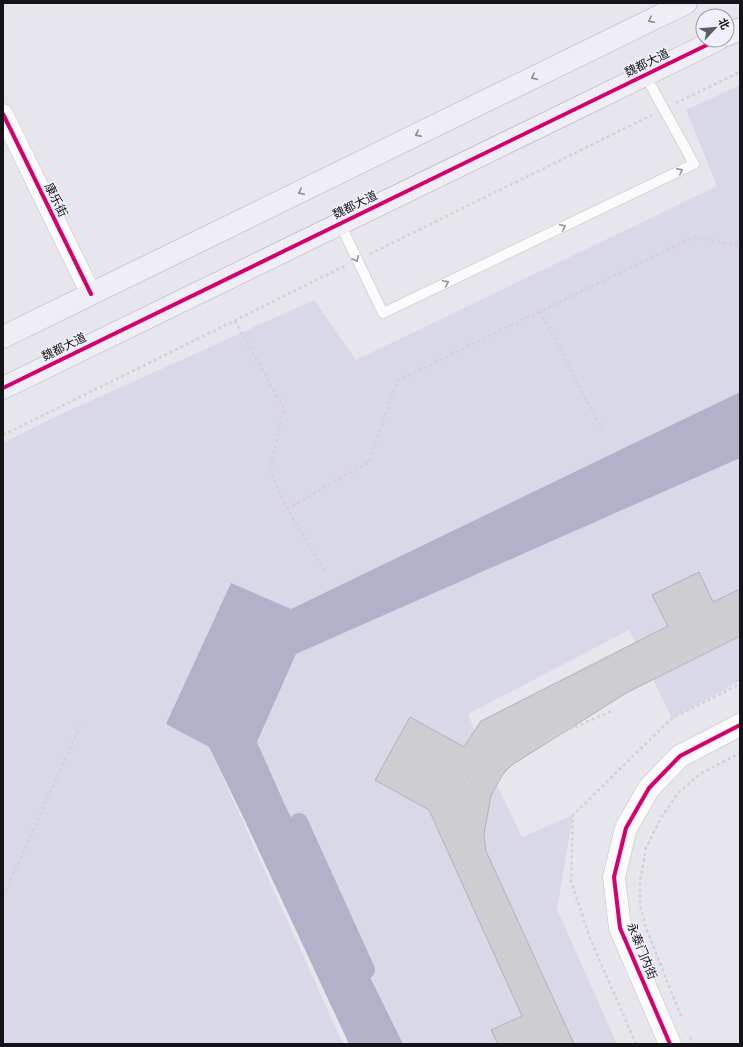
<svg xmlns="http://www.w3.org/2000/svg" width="743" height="1047" font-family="'PT Sans','Noto Sans SC',sans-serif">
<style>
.green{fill:#d8d8e9}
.water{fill:#b1b1ca}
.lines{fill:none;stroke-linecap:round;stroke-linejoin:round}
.canal{stroke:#b1b1ca;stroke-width:18}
.building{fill:#cdcdd2;stroke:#b2b2b7}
.service-casing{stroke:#c2c2c6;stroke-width:11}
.minor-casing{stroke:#c2c2c6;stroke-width:21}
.secondary-casing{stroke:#c2c2c6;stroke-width:23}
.primary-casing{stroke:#b0afbb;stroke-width:23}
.path{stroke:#d2d2d4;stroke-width:2.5;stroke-dasharray:3 3;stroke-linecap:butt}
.service{stroke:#fbfbfc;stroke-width:10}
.minor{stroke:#fbfbfc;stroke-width:20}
.secondary{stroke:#fbfbfc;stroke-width:22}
.primary{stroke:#eeeef4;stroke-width:22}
.cycleway-casing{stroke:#f0f0fc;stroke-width:6}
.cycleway{stroke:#d6006c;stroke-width:4}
.oneway{stroke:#8c8c91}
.oneway2{stroke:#939395}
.labels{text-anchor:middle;stroke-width:3;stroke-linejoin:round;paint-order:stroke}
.street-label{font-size:12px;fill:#141418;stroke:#f0f0fc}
</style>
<rect width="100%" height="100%" fill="#e6e6ec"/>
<g class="green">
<path d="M740,85V392L291,609L231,584L167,724L209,747L343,1044H3V443L57,416L314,300L356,360L717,186L686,110Z"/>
<path d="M740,458V681L672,718L629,630L468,714L497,785L522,837L573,815L557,909L617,1044H402L285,805L257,742L296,654Z"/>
</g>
<path class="water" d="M740,392V458L296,654L257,742L285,805L403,1044H349L246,823L209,747L166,724L231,583L291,609Z"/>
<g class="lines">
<path class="canal" d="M299,822L366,970"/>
</g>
<path class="building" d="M699,572L713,602L740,589V636L628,692L526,756L512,765L503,774L491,795L484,834L486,851L574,1044H498L491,1030L522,1016L429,810L375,780L410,717L464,747L481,721L668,626L652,595Z"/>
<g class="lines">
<g class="service-casing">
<path id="service" d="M340,224L383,313L694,164L645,75"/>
</g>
<g class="minor-casing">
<path id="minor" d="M3,114L91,294"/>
</g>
<g class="secondary-casing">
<path id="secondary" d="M670,1044L620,928L614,877L626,828L649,788L680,756L740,725"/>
</g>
<g class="primary-casing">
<g id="primary">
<path d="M727,35L740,29"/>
<path d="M3,337L686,3"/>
<path d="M3,388L717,40"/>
</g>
</g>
<g class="path">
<path d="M676,103L740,72"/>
<path d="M370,254L652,115"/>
<path d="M540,311L602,430"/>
<path d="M235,321L284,408L270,470L287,509L326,573"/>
<path d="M3,435L345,266"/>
<path d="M287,509L369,462L397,381L693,237L740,246"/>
<path d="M476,770L614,710"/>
<path d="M3,897L80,726"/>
<path d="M681,1016L646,928L640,905V881L646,848L661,818L679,792L700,774L740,753"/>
<path d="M690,1037L693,1044"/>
<path d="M544,1044L444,824L476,770L501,741L740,615"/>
<path d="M636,1044L590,938L571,881L573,815L672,718L740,684"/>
</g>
<use href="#service" class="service"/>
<use href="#minor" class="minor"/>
<use href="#secondary" class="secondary"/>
<use href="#primary" class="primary"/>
<g class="cycleway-casing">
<g id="cycleway">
<path d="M3,114L91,294"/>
<path d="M3,388L717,40"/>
<path d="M670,1044L620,928L614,877L626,828L649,788L680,756L740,725"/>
</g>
</g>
<use href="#cycleway" class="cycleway"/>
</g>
<defs><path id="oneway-chevron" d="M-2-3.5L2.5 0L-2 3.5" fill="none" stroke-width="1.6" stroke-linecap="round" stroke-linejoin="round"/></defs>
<g class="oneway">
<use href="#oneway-chevron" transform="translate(651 20) rotate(154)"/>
<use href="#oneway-chevron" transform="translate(534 77) rotate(154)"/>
<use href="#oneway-chevron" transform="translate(418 134) rotate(154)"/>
<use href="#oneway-chevron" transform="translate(301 192) rotate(154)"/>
</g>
<g class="oneway2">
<use href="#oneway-chevron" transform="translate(680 171) rotate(-26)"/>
<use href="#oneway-chevron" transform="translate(563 227) rotate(-26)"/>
<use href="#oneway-chevron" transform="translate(356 259) rotate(65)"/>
<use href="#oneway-chevron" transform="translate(446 283) rotate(-26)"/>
</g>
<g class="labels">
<g class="street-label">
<text transform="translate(647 63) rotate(-26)" y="4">魏都大道</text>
<text transform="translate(56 200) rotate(64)" y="4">康乐街</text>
<text transform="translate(355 205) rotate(-26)" y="4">魏都大道</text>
<text transform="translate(64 347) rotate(-26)" y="4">魏都大道</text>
<text transform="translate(642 951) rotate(68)" y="4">永泰门内街</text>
</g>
</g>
<rect width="743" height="1047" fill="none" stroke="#141418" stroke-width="8"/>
<g transform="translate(715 28) rotate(64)"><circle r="19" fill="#f0f0fc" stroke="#9898a1"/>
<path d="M0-3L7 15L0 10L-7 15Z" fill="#5e5e62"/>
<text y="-6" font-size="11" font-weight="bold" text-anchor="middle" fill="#141418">北</text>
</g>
</svg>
